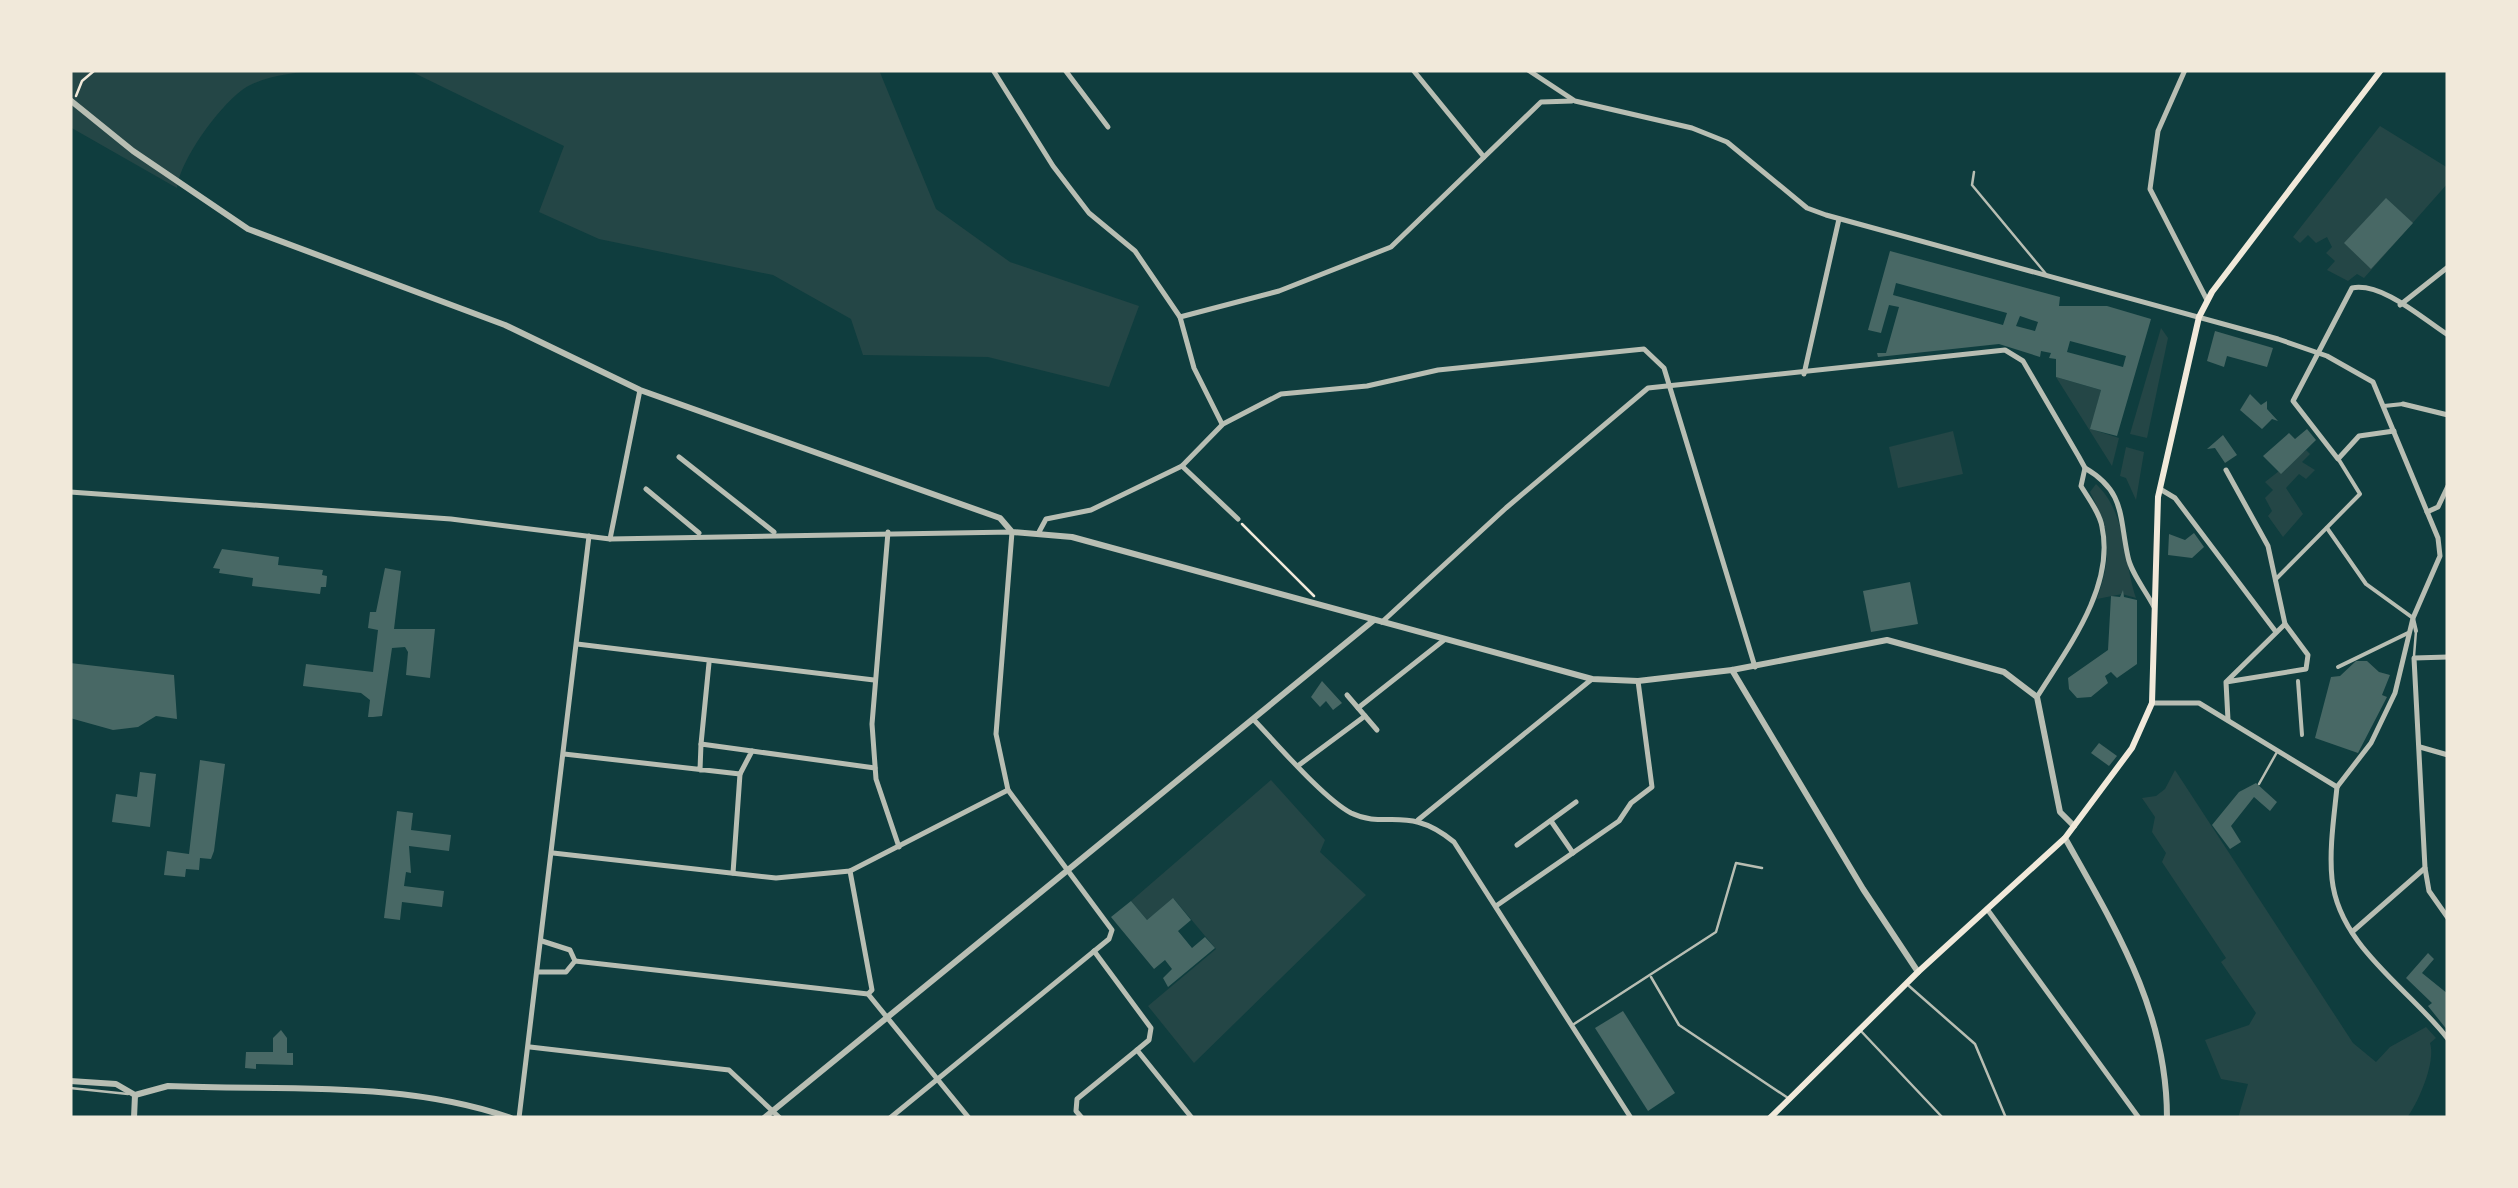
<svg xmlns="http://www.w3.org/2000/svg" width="2518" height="1188" font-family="Roboto,sans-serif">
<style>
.green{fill:#244646}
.building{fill:#486865;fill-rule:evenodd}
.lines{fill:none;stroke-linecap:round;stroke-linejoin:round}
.path{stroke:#f1e9da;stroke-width:2.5}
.service{stroke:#b8beb3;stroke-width:2.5}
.pedestrian{stroke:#b8beb3;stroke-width:4}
.minor{stroke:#b8beb3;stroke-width:5}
.tertiary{stroke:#b8beb3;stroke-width:6}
.secondary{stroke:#f1e9da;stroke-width:6}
</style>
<rect width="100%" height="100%" fill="#0f3d3e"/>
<g class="green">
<path d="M70,70H320C295,73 263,75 242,90C218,108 180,160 177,188L70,127Z"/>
<path d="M408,70H879L936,209L1010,262L1139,306L1109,387L988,357L863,355L851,319L773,275L599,239L539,212L564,146Z"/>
<path d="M2380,126L2448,168V183L2364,278L2357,274L2348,281L2327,270L2335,261L2326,253L2332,247L2327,237L2316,243L2308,235L2300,243L2293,237Z"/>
<path d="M2161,328L2168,338L2147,438L2130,434Z"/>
<path d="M2056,377L2101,390L2091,429L2119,438L2112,466Z"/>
<path d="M1953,431L1963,474L1898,488L1889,447Z"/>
<path d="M2126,447L2144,452L2136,500L2126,478L2120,476Z"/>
<path d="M2306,450L2310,454L2302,462L2315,470L2306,479L2299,474L2286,488L2303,514L2283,537L2268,516L2272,511L2265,498L2273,490L2265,482Z"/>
<path d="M2096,484C2127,513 2123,559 2136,598L2122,594L2097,599C2112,555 2111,533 2090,492Z"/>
<path d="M2175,770L2353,1043L2376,1062L2390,1047L2426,1027L2436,1038L2430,1043C2436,1062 2419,1101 2407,1118H2238L2248,1084L2221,1079L2205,1040L2249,1025L2256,1013L2221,962L2226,958L2162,862L2166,853L2152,832L2155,817L2142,798L2156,796L2165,789Z"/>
<path d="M1271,780L1325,840L1320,852L1366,895L1194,1063L1148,1006L1216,949L1174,899L1147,920L1131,901Z"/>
</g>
<g class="building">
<path d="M2386,198L2413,223L2371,269L2344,243Z"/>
<path d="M1890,251L2060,297L2059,306H2107L2151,319L2117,436L2090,429L2101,390L2056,377V359L2049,358L2051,353L2041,351L2040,357L1999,344L1878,357L1877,353H1886L1899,307L1889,305L1881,333L1868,330ZM1896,283L2007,313L2003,325L1893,295ZM2020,316L2038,322L2035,331L2016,326ZM2070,341L2126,356L2123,367L2067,352Z"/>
<path d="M2215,331L2273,348L2267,367L2227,356L2224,367L2207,361Z"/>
<path d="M2250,394L2261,405L2267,401V409L2278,421L2272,419L2262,429L2240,410Z"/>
<path d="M2307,429L2316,440L2281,474L2263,456L2289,433L2295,439Z"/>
<path d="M2223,435L2237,455L2225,463L2215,448L2207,449Z"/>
<path d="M2194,533L2204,547L2192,558L2168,555L2169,534L2185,540Z"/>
<path d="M222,549L279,557L278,565L323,570L322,575L327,576L326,587H321L320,594L252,586L253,578L219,573L220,569L213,568Z"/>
<path d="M385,568L401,571L394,629H435L430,678L406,675L408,652L405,647L392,648L382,716L373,717H368L370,700L361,693L303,686L306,664L373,672L378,630L368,628L370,612H376Z"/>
<path d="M1910,582L1918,624L1871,632L1863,591Z"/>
<path d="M2123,590L2124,597L2137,600V664L2117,678L2111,672L2105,676L2108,683L2091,697L2077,698L2069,689L2068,678L2108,650L2111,596L2120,597Z"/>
<path d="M2356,661H2367L2379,672L2390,675L2382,695L2387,697L2358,753L2315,738L2331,677L2340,676Z"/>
<path d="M70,663L174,675L177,719L156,716L138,727L113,730L70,718Z"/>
<path d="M1322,681L1342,703L1333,710L1326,701L1320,707L1311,697Z"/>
<path d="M2099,743L2117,756L2109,766L2091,753Z"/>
<path d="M200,760L225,764L214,851L211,859L200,858L199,870L186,869L185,877L164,875L167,851L189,854Z"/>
<path d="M140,772L156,774L150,827L112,822L116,794L137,797Z"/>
<path d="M2256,783L2277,802L2270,811L2254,797L2231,826L2241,842L2230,849L2212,825L2239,792Z"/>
<path d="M397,811L413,813L411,830L451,835L449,851L409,846L411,873L406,872L404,886L444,891L442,907L402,902L400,920L384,918Z"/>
<path d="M1173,898L1191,920L1178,931L1192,948L1205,937L1215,948L1168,987L1163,978L1172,969L1165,960L1154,969L1111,917L1131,901L1147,920Z"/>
<path d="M2428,953L2434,959L2422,973L2448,994V1031L2428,1006L2432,1003L2406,978Z"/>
<path d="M1623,1011L1675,1093L1648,1111L1595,1028Z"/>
<path d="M281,1030L287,1038V1053H293V1065L256,1064V1069L245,1068L246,1052H273V1038Z"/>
</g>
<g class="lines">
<g class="path">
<path d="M76,96L82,81L95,70"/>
<path d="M1242,524L1314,596"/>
</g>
<g class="service">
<path d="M1974,172L1972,185L2046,274"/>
<path d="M2414,656L2416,631"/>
<path d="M2259,784L2277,752"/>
<path d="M1651,977L1679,1025L1788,1098"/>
<path d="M1909,986L1975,1044L2006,1118"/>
<path d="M1574,1024L1716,932L1736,863L1762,868"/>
<path d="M1860,1030L1943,1118"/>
<path d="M70,1088L128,1094"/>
</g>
<g class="pedestrian">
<path d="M2384,406L2403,404"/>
<path d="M2327,528L2366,584L2413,618L2416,631"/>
<path d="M2275,580L2360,494L2339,460"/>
<path d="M2338,667L2408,633"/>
<path d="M2298,681L2302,735"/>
</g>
<g class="minor">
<path d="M993,70L1053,166L1089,213L1135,251L1180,317L1194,368L1222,424"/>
<path d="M1065,70L1108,127"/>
<path d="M1413,70L1484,157"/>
<path d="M1528,70L1575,101L1692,128L1727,142L1807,208L1826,215L2278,339L2327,356L2373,382L2438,538L2440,556L2413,618L2395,693L2371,743L2337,787"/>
<path d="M2185,70L2158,131L2150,189L2207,300"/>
<path d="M2400,305L2448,267"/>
<path d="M1180,317L1279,291L1391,247L1541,102L1572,101"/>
<path d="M1804,374L1839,219"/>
<path d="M2403,404L2448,415"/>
<path d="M2394,431L2359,436L2338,459L2293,401L2352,288C2382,282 2423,319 2448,335"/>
<path d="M679,457L774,532"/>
<path d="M1182,466L1238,519"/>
<path d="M2085,468C2126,492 2119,517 2128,557C2131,573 2146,591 2154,607"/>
<path d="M2226,470L2268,546L2285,624"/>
<path d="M646,489L699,533"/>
<path d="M2160,489L2175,498L2276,632"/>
<path d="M70,492L451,519L610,539L1012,532L996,734L1008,790L1112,930L1109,939L890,1118"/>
<path d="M2427,512L2438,507L2448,486"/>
<path d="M888,532L872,724L876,779L899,847"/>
<path d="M1039,532L1046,519L1091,510L1182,466L1223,424L1281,394L1367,386L1438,370L1644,349L1664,368L1755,667"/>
<path d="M610,539L640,390"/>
<path d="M1382,622L1506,508L1648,388L2005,350L2023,361L2079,457L2085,468L2081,486C2088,498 2100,513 2102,527C2115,587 2067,649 2037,697"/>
<path d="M577,644L874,680"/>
<path d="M2226,682L2306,669L2308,655L2285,624L2226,682L2228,720"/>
<path d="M1347,695L1377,730"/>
<path d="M2152,703H2199L2337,787"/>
<path d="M1358,708L1444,640"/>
<path d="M1254,720C1277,744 1324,799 1351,813C1387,830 1408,804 1454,842L1631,1118"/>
<path d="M701,744L709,663"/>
<path d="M2420,747L2448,755"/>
<path d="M752,751L875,768"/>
<path d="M564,754L740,774L752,751L701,744L700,770"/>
<path d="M1299,765L1365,716"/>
<path d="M2337,787C2334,817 2329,849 2332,879C2339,947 2410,989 2448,1039"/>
<path d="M1418,820L1592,679"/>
<path d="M1551,821L1573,853"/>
<path d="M1517,845L1576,802"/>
<path d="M553,853L776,878L850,871L1008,790"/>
<path d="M2425,868L2429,891L2448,918"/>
<path d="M850,871L872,990L868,994"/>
<path d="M733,873L740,774"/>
<path d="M1496,906L1619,821L1631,803L1652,787L1638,681"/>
<path d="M1987,909L2139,1118"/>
<path d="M2352,932L2425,868L2414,658L2448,657"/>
<path d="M542,941L570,950L575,961"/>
<path d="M1094,951L1151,1028L1149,1040L1137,1050L1192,1118"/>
<path d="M575,961L868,994L969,1118"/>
<path d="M538,972H566L575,961"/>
<path d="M530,1047L729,1070L780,1118"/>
<path d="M519,1118L589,536"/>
<path d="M1082,1118L1076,1111L1077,1099L1137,1050"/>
</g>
<g class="tertiary">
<path d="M70,100L133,151L248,229L505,325L640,390L1000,518L1012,532L1072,537L1592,679L1638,681L1732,670L1887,640L2004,672L2037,697L2060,812L2074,826"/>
<path d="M1732,670L1863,889L1918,972"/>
<path d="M2065,838C2116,929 2167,1011 2167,1118"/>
<path d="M70,1081L116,1084L135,1095L168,1086C280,1091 404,1080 511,1118"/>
<path d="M134,1118L135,1095"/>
<path d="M764,1118L1374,620"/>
</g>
<path class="secondary" d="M1770,1118L1918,972L2065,838L2132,748L2152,703L2158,497L2199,317L2212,292L2381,70"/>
</g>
<rect width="2518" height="1188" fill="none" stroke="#f1e9da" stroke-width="145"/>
</svg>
